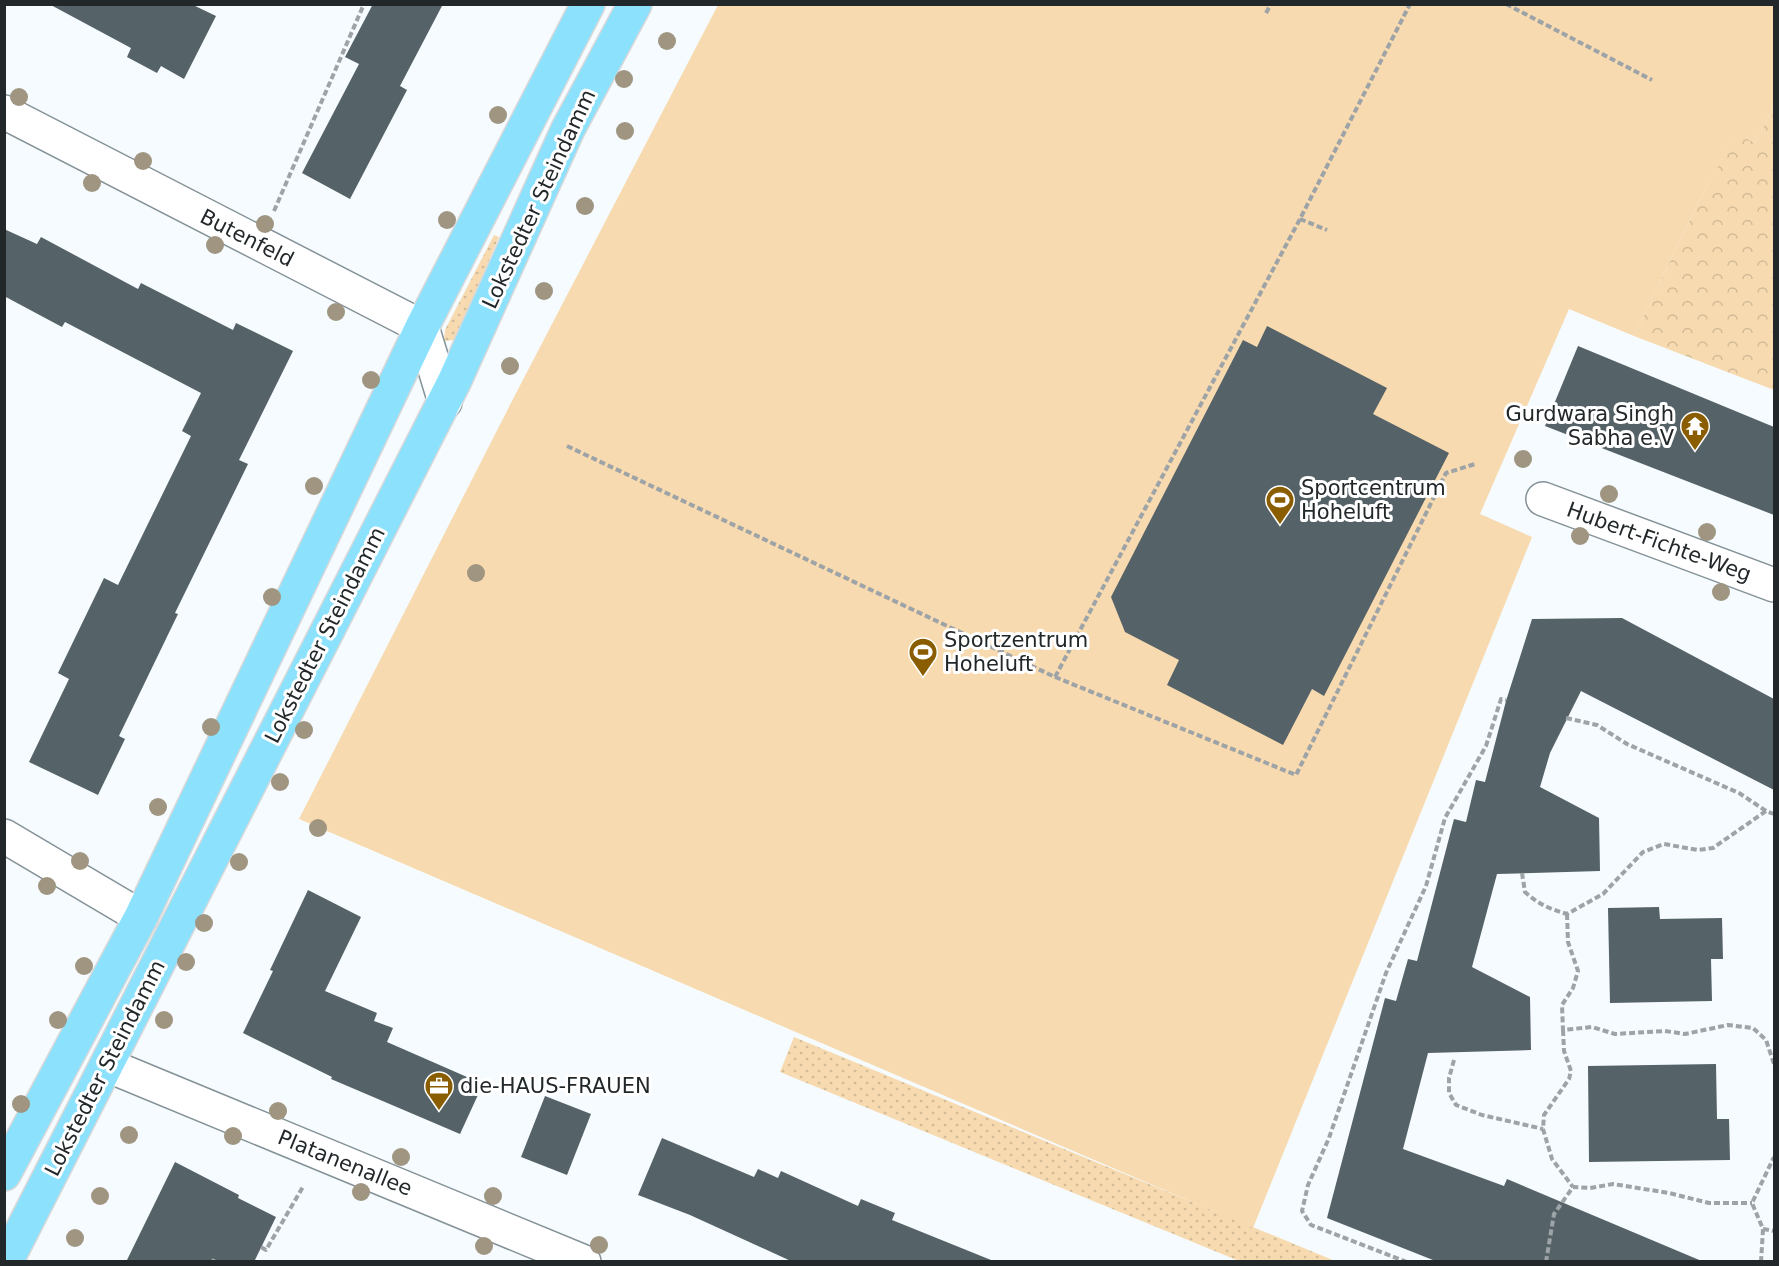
<svg xmlns="http://www.w3.org/2000/svg" width="1779" height="1266" font-family="'DejaVu Sans',sans-serif">
<style>
.grass{fill:url(#grass-dots)}
.park{fill:url(#park-crowns)}
.garden{fill:#f7daaf}
.building{fill:#556268}
.lines{fill:none;stroke-linecap:round;stroke-linejoin:round}
.street-casing{stroke:#849298;stroke-width:36}
.primary-casing{stroke:#d7d8d9;stroke-width:36}
.path{stroke:#9da3a6;stroke-width:4;stroke-dasharray:6 3;stroke-linecap:butt}
.street{stroke:#fff;stroke-width:33}
.primary{stroke:#8ce1fd;stroke-width:33}
.tree{fill:#9f9581}
.labels{text-anchor:middle;stroke-width:6;stroke-linejoin:round;paint-order:stroke}
.street-label{font-size:21px;fill:#22282a;stroke:#fff}
.poi-label{font-size:21px;fill:#22282a;stroke:#fff;text-anchor:start}
</style>
<defs>
<pattern id="grass-dots" width="8" height="8" patternUnits="userSpaceOnUse" patternTransform="scale(1.5)"><rect width="8" height="8" fill="#f7daaf"/><path d="M2 2h.1M6 6h.1" fill="none" stroke="#d3bb97" stroke-width="1.8" stroke-linecap="round"/></pattern>
<pattern id="park-crowns" width="20" height="18" patternUnits="userSpaceOnUse" patternTransform="scale(1.5)"><rect width="20" height="18" fill="#f7daaf"/><path d="M2 6a3 3 0 1 1 6 0M12 15a3 3 0 1 1 6 0" fill="none" stroke="#d3bb97"/></pattern>
</defs>
<rect width="100%" height="100%" fill="#f5fbfe"/>
<g class="grass">
<path d="M494,235L499,237L455,340L444,341L445,330Z"/>
<path d="M794,1037L1335,1261H1239L780,1072Z"/>
</g>
<path class="park" d="M1774,106V390L1634,336L1698,203L1736,132L1755,143Z"/>
<path class="garden" d="M718,5H1774V106L1755,143L1736,133L1698,203L1634,336L1569,309L1480,514L1532,537L1253,1228L299,819L513,399Z"/>
<g class="building">
<path d="M49,4H191L216,16L184,79L161,66L157,73L127,57L131,48Z"/>
<path d="M373,4H443L400,86L407,90L350,199L302,173L359,64L345,57Z"/>
<path d="M4,229L37,244L41,237L138,289L141,283L233,330L236,323L293,351L239,460L248,464L175,613L178,614L119,736L125,739L98,795L29,762L69,679L58,673L104,578L118,585L191,436L182,431L201,393L65,322L62,327L4,296Z"/>
<path d="M1267,326L1387,388L1373,414L1449,453L1324,696L1312,689L1283,745L1167,685L1179,660L1125,632L1111,597L1243,340L1257,347Z"/>
<path d="M1578,346L1774,427V515L1545,426Z"/>
<path d="M1622,618L1774,699V790L1581,691L1550,753L1540,787L1599,818L1600,871L1497,874L1472,967L1530,997L1531,1050L1428,1053L1403,1149L1504,1186L1507,1179L1704,1262H1438L1327,1218L1385,998L1396,1001L1408,959L1417,961L1454,819L1466,822L1476,780L1485,782L1506,701L1532,619Z"/>
<path d="M308,890L361,917L325,991L377,1013L374,1021L393,1028L387,1042L483,1084L460,1134L331,1079L332,1077L243,1033L273,971L270,970Z"/>
<path d="M1659,907L1660,919L1722,918L1723,959H1711L1712,1001L1610,1003L1608,908Z"/>
<path d="M1716,1064L1717,1119H1729L1730,1160L1589,1162L1588,1066Z"/>
<path d="M545,1096L591,1114L567,1175L521,1157Z"/>
<path d="M662,1138L754,1177L758,1169L778,1178L781,1171L858,1206L861,1199L895,1213L892,1220L991,1260L990,1262H793L690,1215L638,1195Z"/>
<path d="M175,1162L239,1195L238,1198L276,1217L254,1262H126Z"/>
</g>
<g class="lines">
<g class="street-casing">
<g id="street">
<path d="M4,112L422,327L445,402"/>
<path d="M1543,499L1774,585"/>
<path d="M4,836L141,917"/>
<path d="M107,1065L584,1262"/>
</g>
</g>
<g class="primary-casing">
<g id="primary">
<path d="M4,1174L141,917L422,327L588,4"/>
<path d="M6,1262L454,382L568,129L635,4"/>
</g>
</g>
<g class="path">
<path d="M1506,4L1652,80"/>
<path d="M1266,13L1271,4"/>
<path d="M274,211L364,4"/>
<path d="M1300,219L1327,230"/>
<path d="M567,446L1055,677L1300,219L1410,4"/>
<path d="M1055,677L1296,775L1446,473L1475,464"/>
<path d="M1566,718L1597,725L1627,744L1739,793L1766,811"/>
<path d="M1522,873L1525,892C1538,904 1550,909 1567,914L1603,894L1643,852L1664,844L1698,850L1713,848L1766,811L1774,814"/>
<path d="M1567,914L1568,942L1578,971L1573,988L1562,1005L1563,1030L1592,1027L1615,1034L1665,1031L1685,1034L1728,1025L1753,1028L1766,1040L1774,1064"/>
<path d="M1563,1030L1564,1051L1571,1071L1569,1079L1544,1115L1543,1129L1552,1159L1573,1187"/>
<path d="M1454,1060L1449,1078V1093L1456,1105L1482,1115L1543,1129"/>
<path d="M1763,1229L1774,1231"/>
<path d="M261,1247L266,1250L304,1185"/>
<path d="M213,1262L214,1259"/>
<path d="M1407,1262L1311,1225L1302,1211L1308,1185L1329,1138L1386,973L1426,886L1445,818L1486,746L1501,699L1506,700"/>
<path d="M1546,1262L1554,1214L1573,1187L1590,1188L1613,1184L1669,1193L1709,1203H1752"/>
<path d="M1761,1262L1763,1229L1752,1203L1774,1157"/>
</g>
<use href="#street" class="street"/>
<use href="#primary" class="primary"/>
</g>
<g class="tree">
<circle cx="667" cy="41" r="9"/>
<circle cx="624" cy="79" r="9"/>
<circle cx="19" cy="97" r="9"/>
<circle cx="498" cy="115" r="9"/>
<circle cx="625" cy="131" r="9"/>
<circle cx="143" cy="161" r="9"/>
<circle cx="92" cy="183" r="9"/>
<circle cx="585" cy="206" r="9"/>
<circle cx="447" cy="220" r="9"/>
<circle cx="265" cy="224" r="9"/>
<circle cx="215" cy="245" r="9"/>
<circle cx="544" cy="291" r="9"/>
<circle cx="336" cy="312" r="9"/>
<circle cx="510" cy="366" r="9"/>
<circle cx="371" cy="380" r="9"/>
<circle cx="1523" cy="459" r="9"/>
<circle cx="314" cy="486" r="9"/>
<circle cx="1609" cy="494" r="9"/>
<circle cx="1707" cy="532" r="9"/>
<circle cx="1580" cy="536" r="9"/>
<circle cx="476" cy="573" r="9"/>
<circle cx="1721" cy="592" r="9"/>
<circle cx="272" cy="597" r="9"/>
<circle cx="211" cy="727" r="9"/>
<circle cx="304" cy="730" r="9"/>
<circle cx="280" cy="782" r="9"/>
<circle cx="158" cy="807" r="9"/>
<circle cx="318" cy="828" r="9"/>
<circle cx="80" cy="861" r="9"/>
<circle cx="239" cy="862" r="9"/>
<circle cx="47" cy="886" r="9"/>
<circle cx="204" cy="923" r="9"/>
<circle cx="186" cy="962" r="9"/>
<circle cx="84" cy="966" r="9"/>
<circle cx="58" cy="1020" r="9"/>
<circle cx="164" cy="1020" r="9"/>
<circle cx="21" cy="1104" r="9"/>
<circle cx="278" cy="1111" r="9"/>
<circle cx="129" cy="1135" r="9"/>
<circle cx="233" cy="1136" r="9"/>
<circle cx="401" cy="1157" r="9"/>
<circle cx="361" cy="1192" r="9"/>
<circle cx="100" cy="1196" r="9"/>
<circle cx="493" cy="1196" r="9"/>
<circle cx="75" cy="1238" r="9"/>
<circle cx="599" cy="1245" r="9"/>
<circle cx="484" cy="1246" r="9"/>
</g>
<defs>
<g id="temple-pin" transform="scale(1.5)"><path d="M0 17L-7.5 6A9.5 9.5 0 1 1 7.5 6Z" fill="#895d00" stroke="#fff"/><path d="M0-6L5-2H3V0L6.5 2.5H4V6H1.5V3h-3V6H-4V2.5H-6.5L-3 0V-2H-5Z" fill="#fff"/></g>
<g id="stadium-pin" transform="scale(1.5)"><path d="M0 17L-7.5 6A9.5 9.5 0 1 1 7.5 6Z" fill="#895d00" stroke="#fff"/><path d="M0-5a6.5 5 0 1 0 0 10a6.5 5 0 1 0 0-10ZM-3.5-1.8h7v3.6h-7Z" fill="#fff"/></g>
<g id="office-pin" transform="scale(1.5)"><path d="M0 17L-7.5 6A9.5 9.5 0 1 1 7.5 6Z" fill="#895d00" stroke="#fff"/><path d="M-6-3h4V-5.5h4V-3h4V5H-6ZM-1-4.5V-3h2v-1.5ZM-6 0V1H6V0Z" fill="#fff"/></g>
</defs>
<g fill-rule="evenodd">
<use href="#temple-pin" x="1695" y="426"/>
<use href="#stadium-pin" x="1280" y="500"/>
<use href="#stadium-pin" x="923" y="652"/>
<use href="#office-pin" x="439" y="1086"/>
</g>
<g class="labels">
<g class="street-label">
<text transform="translate(539 199) rotate(-65)" y="7">Lokstedter Steindamm</text>
<text transform="translate(247 238) rotate(27)" y="7">Butenfeld</text>
<text transform="translate(1659 542) rotate(20)" y="7">Hubert-Fichte-Weg</text>
<text transform="translate(325 635) rotate(-63)" y="7">Lokstedter Steindamm</text>
<text transform="translate(105 1068) rotate(-63)" y="7">Lokstedter Steindamm</text>
<text transform="translate(345 1163) rotate(22)" y="7">Platanenallee</text>
</g>
<g class="poi-label">
<text x="1674" y="421" text-anchor="end">Gurdwara Singh<tspan x="1674" dy="24">Sabha e.V</tspan></text>
<text x="1301" y="495">Sportcentrum<tspan x="1301" dy="24">Hoheluft</tspan></text>
<text x="944" y="647">Sportzentrum<tspan x="944" dy="24">Hoheluft</tspan></text>
<text x="460" y="1093">die-HAUS-FRAUEN</text>
</g>
</g>
<rect width="1779" height="1266" fill="none" stroke="#22282a" stroke-width="12"/>
</svg>
